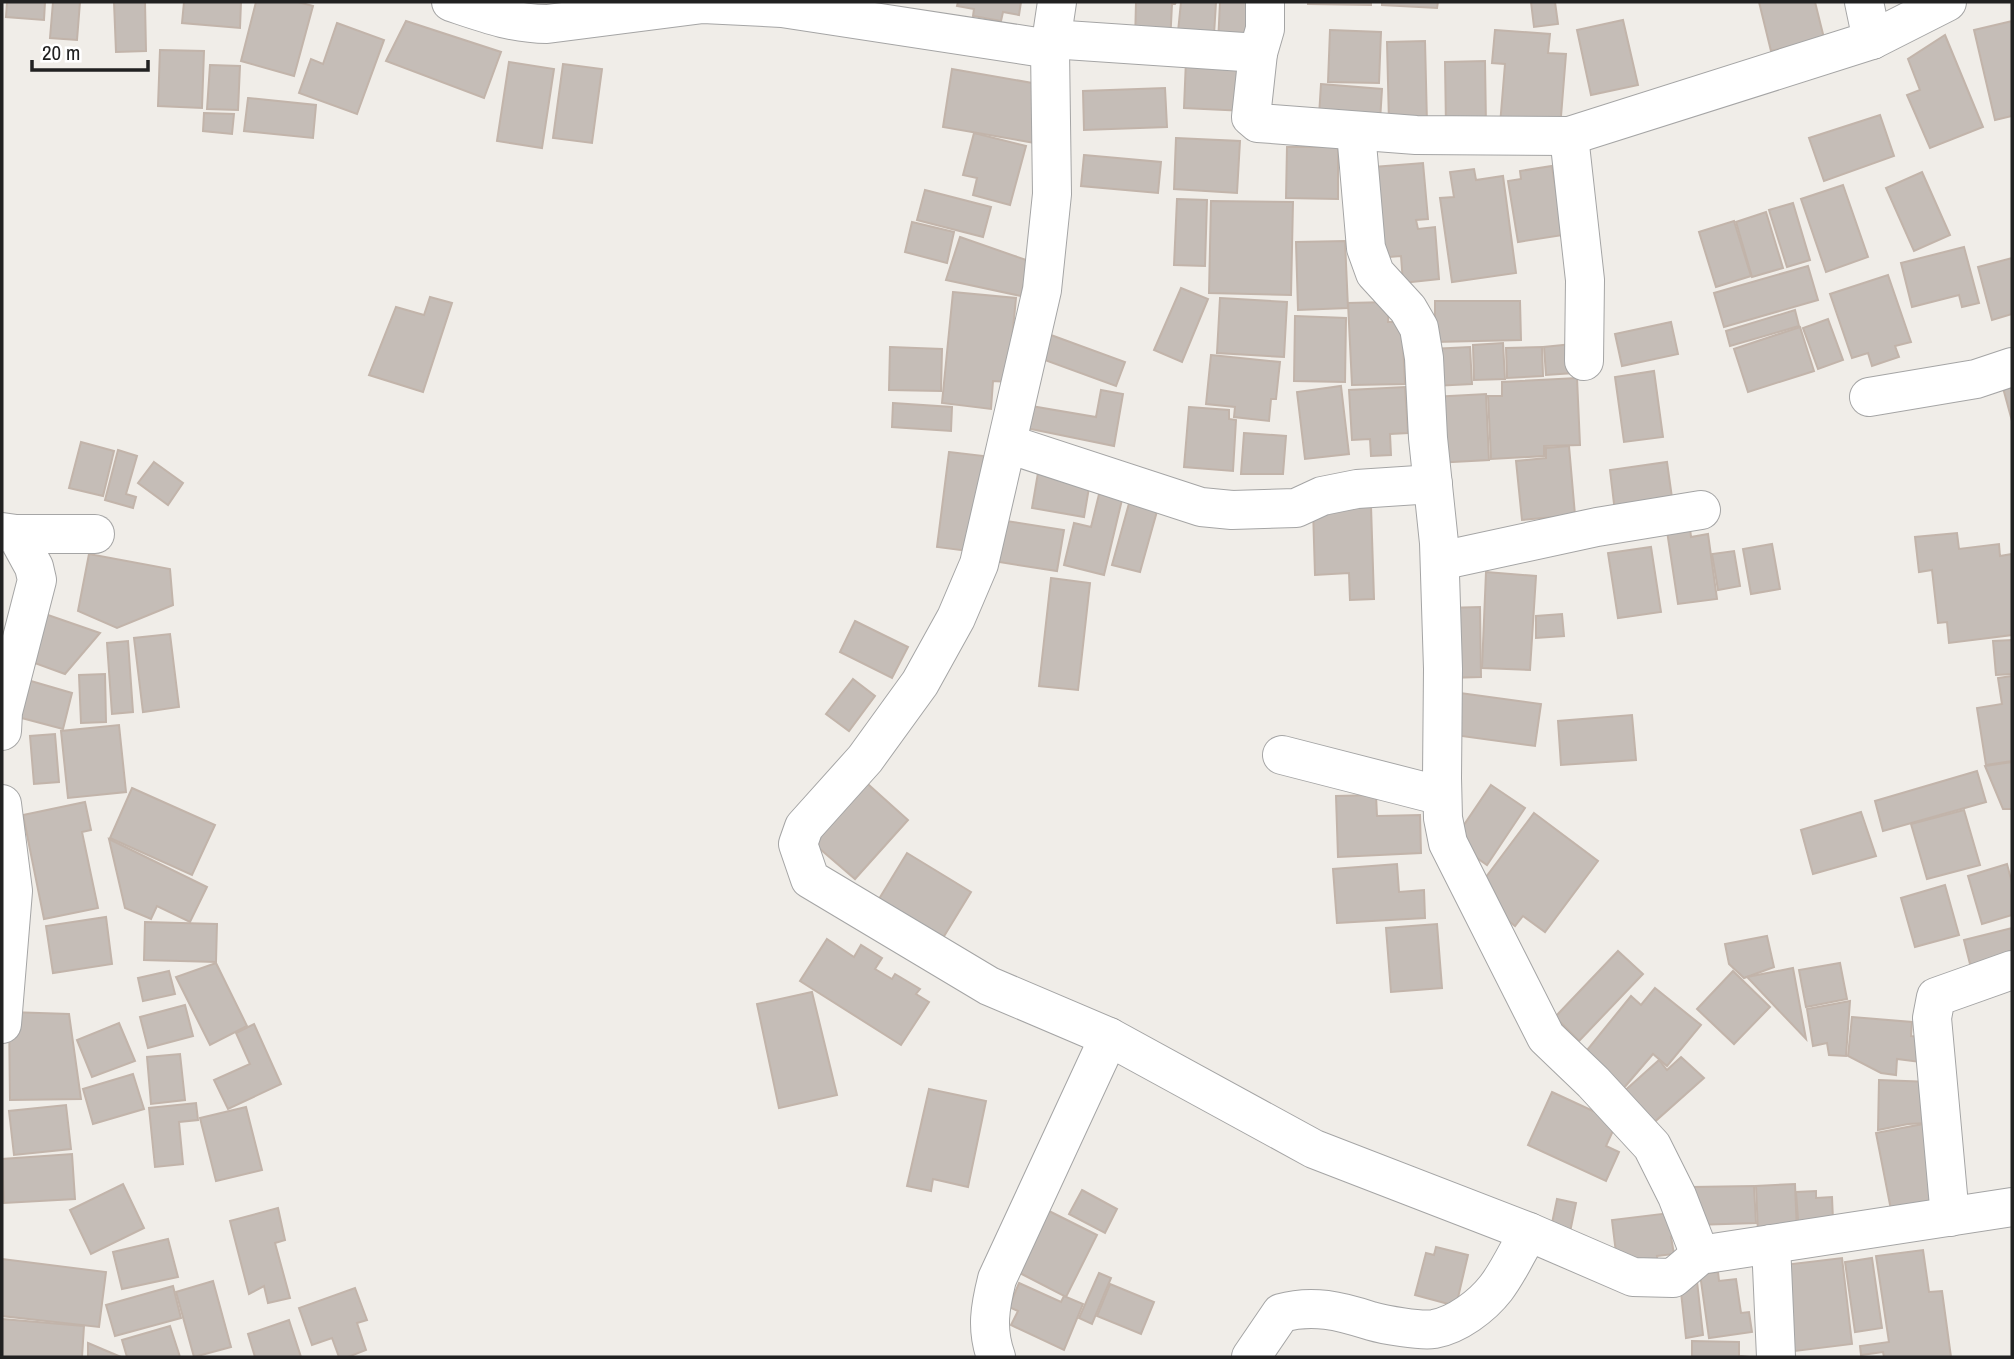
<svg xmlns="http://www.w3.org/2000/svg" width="2014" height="1359" font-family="'Archivo Narrow',sans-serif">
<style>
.building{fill:#c5bdb7;stroke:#c2b4aa;stroke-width:2}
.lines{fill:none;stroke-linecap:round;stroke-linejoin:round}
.minor-casing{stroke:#a5a5a5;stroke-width:40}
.minor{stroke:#fff;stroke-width:38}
</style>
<rect width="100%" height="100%" fill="#f0ede8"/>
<g class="building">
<path d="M7,2H45L44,20L6,17Z"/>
<path d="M53,2H80L77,40L50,38Z"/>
<path d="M114,2H145L146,51L116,52Z"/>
<path d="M184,2H241L240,28L182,23Z"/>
<path d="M256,2H298L313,6L294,76L241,61Z"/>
<path d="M958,2H1021L1019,15L1003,12L1001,21L973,16L974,9L957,6Z"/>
<path d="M1136,2H1176L1175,4H1172L1170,44L1135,43Z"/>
<path d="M1181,2H1216L1214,35L1178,32Z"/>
<path d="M1220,2H1256L1253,46L1218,44Z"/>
<path d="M1308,2H1371V5L1308,4Z"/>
<path d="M1382,2H1438L1437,8L1382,5Z"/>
<path d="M1531,2H1555L1558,24L1534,27Z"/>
<path d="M1759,2H1815L1824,38L1771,51Z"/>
<path d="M1623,20L1638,85L1591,95L1577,30Z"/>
<path d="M406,21L501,52L484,98L386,61Z"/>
<path d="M2012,21V116L1995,120L1974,30Z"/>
<path d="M337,23L384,40L357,114L299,93L311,59L323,64Z"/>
<path d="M1330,30L1381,32L1379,83L1328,82Z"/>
<path d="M1495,30L1550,34L1548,53L1566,54L1560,129L1500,125L1505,64L1492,63Z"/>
<path d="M1945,35L1983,127L1930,148L1907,95L1920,90L1908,59Z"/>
<path d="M1425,41L1427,123H1389L1387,42Z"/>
<path d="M160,50L204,51L202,108L158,106Z"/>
<path d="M1186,60L1247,63L1245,111L1184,108Z"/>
<path d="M1485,61L1486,126L1446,127L1445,62Z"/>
<path d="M509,62L554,69L542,148L497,141Z"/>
<path d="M563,64L602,69L592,143L553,138Z"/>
<path d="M210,65L240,66L238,110L207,109Z"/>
<path d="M952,69L1044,85L1035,143L943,127Z"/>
<path d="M1321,84L1382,89L1380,121L1319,116Z"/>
<path d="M1165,88L1167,127L1084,130L1083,91Z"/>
<path d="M248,98L316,105L313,138L244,131Z"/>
<path d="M204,113L234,114L232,134L203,131Z"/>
<path d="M1880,115L1894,156L1824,181L1809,138Z"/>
<path d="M974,133L1026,146L1010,205L973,195L977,178L963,175Z"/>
<path d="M1176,138L1240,141L1237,193L1174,189Z"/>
<path d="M1287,147H1338V199L1286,198Z"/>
<path d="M1084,155L1161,162L1158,193L1081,186Z"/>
<path d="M1423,163L1428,219L1416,220L1418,229L1435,227L1439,279L1403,283L1401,256L1377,258L1361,168Z"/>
<path d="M1552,166L1563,235L1518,242L1508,181L1521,179L1520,171Z"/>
<path d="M1474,169L1476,180L1503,176L1516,273L1452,282L1440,198L1454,197L1450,172Z"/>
<path d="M1922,172L1950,235L1914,251L1886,188Z"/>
<path d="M1843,185L1868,257L1826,272L1801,199Z"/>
<path d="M925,190L991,207L983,237L917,220Z"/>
<path d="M1177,199L1207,200L1205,266L1174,265Z"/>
<path d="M1211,201L1293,202L1291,295L1209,293Z"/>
<path d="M1793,203L1810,260L1787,267L1769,210Z"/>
<path d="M1766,212L1783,268L1752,277L1736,222Z"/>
<path d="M1734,221L1751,276L1716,287L1699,232Z"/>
<path d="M912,222L954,232L947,263L905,252Z"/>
<path d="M960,237L1029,261L1021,296L946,280Z"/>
<path d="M1345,241L1348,308L1298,310L1296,242Z"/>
<path d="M1964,247L1979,303L1962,307L1959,295L1912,307L1901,263Z"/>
<path d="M2012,258V314L1992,320L1978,267Z"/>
<path d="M1808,266L1818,300L1724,327L1714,293Z"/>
<path d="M1888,275L1911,342L1895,346L1899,357L1872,366L1868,353L1852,358L1830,294Z"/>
<path d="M1181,288L1208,299L1182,362L1154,350Z"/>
<path d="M953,292L1016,298L1008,382L993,381L991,409L942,403Z"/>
<path d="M430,297L452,303L423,392L369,375L396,307L424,315Z"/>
<path d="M1220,298L1287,302L1284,357L1217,353Z"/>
<path d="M1435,301H1520L1521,340L1435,342Z"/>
<path d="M1389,302L1388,322H1402L1405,384L1352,385L1348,303Z"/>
<path d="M1795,310L1799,326L1730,346L1726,331Z"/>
<path d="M1295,316L1346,318L1345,382L1294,381Z"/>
<path d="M1828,319L1843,360L1818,369L1803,328Z"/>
<path d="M1671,322L1678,354L1622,366L1615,334Z"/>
<path d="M1800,327L1814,371L1748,392L1734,349Z"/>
<path d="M1040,331L1125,362L1116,386L1031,355Z"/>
<path d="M1503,343L1505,379L1474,380L1473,345Z"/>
<path d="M1572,344L1574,373L1546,375L1544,347Z"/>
<path d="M890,347L942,349L941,391L889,390Z"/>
<path d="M1470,347L1472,384L1433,386L1431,349Z"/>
<path d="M1542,347L1543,376L1507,378L1506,348Z"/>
<path d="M1211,355L1280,362L1276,399H1271L1269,421L1234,417L1235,407L1206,404Z"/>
<path d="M1654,371L1663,437L1624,442L1615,377Z"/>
<path d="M2012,373V421L2000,377Z"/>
<path d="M1577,378L1580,445L1544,446V456L1491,459L1488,396H1502V382Z"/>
<path d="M1341,386L1349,454L1305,459L1297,392Z"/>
<path d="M1405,387L1408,433L1390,434L1391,455L1371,456L1370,439L1352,440L1349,390Z"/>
<path d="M1101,390L1123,394L1114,446L1021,427L1025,405L1096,417Z"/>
<path d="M1486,394L1489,460L1435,463L1432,397Z"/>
<path d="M893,403L952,407L951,431L892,427Z"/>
<path d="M1189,407L1229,410V419L1236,420L1233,471L1184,467Z"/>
<path d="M1244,433L1286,436L1283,474H1241Z"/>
<path d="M81,442L114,451L103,496L69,488Z"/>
<path d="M1569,446L1575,515L1522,520L1516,461L1546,458V448Z"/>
<path d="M118,450L137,456L126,494L136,497L133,508L105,500Z"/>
<path d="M949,452L984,456L968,551L937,547Z"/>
<path d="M154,462L183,483L168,505L138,483Z"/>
<path d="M1667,462L1673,505L1615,512L1610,470Z"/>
<path d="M1039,467L1091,476L1084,517L1032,508Z"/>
<path d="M1102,482L1126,483L1104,575L1064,565L1074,523L1091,527Z"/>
<path d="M1133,489L1161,497L1140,572L1112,565Z"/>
<path d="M1371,506L1374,599L1350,600L1349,573L1315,575L1313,509Z"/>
<path d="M1006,521L1064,530L1057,571L999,562Z"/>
<path d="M1690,528L1691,537L1708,534L1717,599L1678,604L1667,531Z"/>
<path d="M1957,533L1959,549L1999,544L2000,556L2012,554V635L1949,643L1947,622L1938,623L1932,570L1919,572L1915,537Z"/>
<path d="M1772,544L1780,589L1751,594L1743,549Z"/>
<path d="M1651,547L1661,612L1618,618L1608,553Z"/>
<path d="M1734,551L1740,586L1718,590L1712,554Z"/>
<path d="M89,554L170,569L173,605L117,628L78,611Z"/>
<path d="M1486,572L1536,576L1530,670L1482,668Z"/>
<path d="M1051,578L1090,583L1078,690L1039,686Z"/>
<path d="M1480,607L1481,677L1447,678L1445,608Z"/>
<path d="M45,614L100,633L65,674L29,661Z"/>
<path d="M1562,614L1564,636L1536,638V616Z"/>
<path d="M855,621L908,647L892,678L840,652Z"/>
<path d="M170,634L179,707L143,712L134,638Z"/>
<path d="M2012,640V674L1996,675L1993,641Z"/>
<path d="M128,641L133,712L112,714L107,643Z"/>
<path d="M105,674L106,722L81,723L79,675Z"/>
<path d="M2012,676V761L1986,765L1977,708L2002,704L1998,678Z"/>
<path d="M24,679L72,693L63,729L14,716Z"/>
<path d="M853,679L875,696L849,731L826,714Z"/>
<path d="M1460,693L1541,704L1535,746L1454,735Z"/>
<path d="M1632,715L1636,760L1561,765L1558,721Z"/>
<path d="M119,725L126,792L68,798L61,731Z"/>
<path d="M55,734L59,782L34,784L30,736Z"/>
<path d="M2012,762V809H2003L1985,766Z"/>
<path d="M1977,771L1986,802L1883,831L1875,801Z"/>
<path d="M860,777L908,820L855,879L806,837Z"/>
<path d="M1491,785L1525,808L1487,865L1453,841Z"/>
<path d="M132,788L215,825L192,875L110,838Z"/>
<path d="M1376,795L1377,816L1420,815L1421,853L1338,857L1336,796Z"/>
<path d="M85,802L91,830L82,832L98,908L44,919L23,815Z"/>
<path d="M1964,810L1980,865L1927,879L1911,824Z"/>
<path d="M1861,812L1876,856L1813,874L1801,830Z"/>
<path d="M1534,813L1598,861L1545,932L1523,916L1515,926L1491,907L1497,898L1480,885Z"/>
<path d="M109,839L207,887L190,922L157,906L151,919L125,908Z"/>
<path d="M907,853L971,892L943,938L879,899Z"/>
<path d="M1397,864L1399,892L1424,890L1425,918L1337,923L1333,869Z"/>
<path d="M2007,864L2012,883V915L1982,924L1968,876Z"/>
<path d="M1945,885L1959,935L1915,947L1901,898Z"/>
<path d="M106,917L112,964L53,973L46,926Z"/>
<path d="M145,922L217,924L216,962L144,960Z"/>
<path d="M1437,924L1442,988L1391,992L1386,928Z"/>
<path d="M2012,928V966L1973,976L1964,940Z"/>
<path d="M1767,936L1774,967L1744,978L1729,964L1725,944Z"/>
<path d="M827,939L854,957L861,945L882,958L875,969L892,979L895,974L920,989L916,994L929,1002L901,1045L800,981Z"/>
<path d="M1618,951L1643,974L1579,1041L1555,1017Z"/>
<path d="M216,963L247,1026L210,1045L176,977Z"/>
<path d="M1840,963L1847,999L1806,1007L1799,970Z"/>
<path d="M1793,968L1806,1039L1747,977Z"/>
<path d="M169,971L175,994L143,1001L138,978Z"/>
<path d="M1733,971L1770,1007L1734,1044L1697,1009Z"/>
<path d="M1655,988L1701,1025L1667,1066L1653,1054L1623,1089L1583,1055L1631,996L1641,1005Z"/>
<path d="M812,992L837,1095L779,1108L757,1004Z"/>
<path d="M1850,1001L1846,1056L1829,1055L1827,1043L1813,1046L1807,1009Z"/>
<path d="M185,1005L193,1036L148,1048L140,1017Z"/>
<path d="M9,1012L69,1014L81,1099L10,1100Z"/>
<path d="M1852,1017L1912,1022L1911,1036L1923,1037L1920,1062L1897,1059L1896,1075L1881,1073L1848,1056Z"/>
<path d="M119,1023L135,1061L92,1077L77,1040Z"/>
<path d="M254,1024L281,1084L228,1109L214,1080L250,1064L236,1033Z"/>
<path d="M180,1054L185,1100L151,1104L147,1057Z"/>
<path d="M1681,1057L1704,1078L1650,1126L1621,1094L1659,1060L1667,1070Z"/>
<path d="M133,1074L144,1109L93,1124L83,1089Z"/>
<path d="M1879,1080L1931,1082L1928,1123L1908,1124L1878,1130Z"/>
<path d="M929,1089L986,1101L968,1187L933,1179L931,1191L907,1186Z"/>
<path d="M1552,1092L1617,1122L1606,1146L1619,1152L1606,1181L1528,1145Z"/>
<path d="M196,1103L198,1120L179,1122L183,1164L155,1167L149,1108Z"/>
<path d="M66,1105L71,1149L14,1155L9,1111Z"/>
<path d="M246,1107L262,1170L216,1181L200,1118Z"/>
<path d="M1923,1124L1941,1210L1893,1220L1876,1133Z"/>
<path d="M72,1154L75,1199L4,1203L2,1159Z"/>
<path d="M123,1184L144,1228L91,1254L70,1210Z"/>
<path d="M1795,1184L1797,1232L1758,1233L1756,1186Z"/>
<path d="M1754,1186L1756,1223L1695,1225L1692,1187Z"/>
<path d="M1082,1190L1117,1209L1105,1233L1069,1214Z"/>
<path d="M1816,1191V1198L1832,1197L1833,1220L1799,1233L1796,1192Z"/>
<path d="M1557,1199L1576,1203L1570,1232L1551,1228Z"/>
<path d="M278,1208L285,1240L275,1243L290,1298L268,1303L264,1286L249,1294L230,1221Z"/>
<path d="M1047,1210L1097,1235L1066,1297L1016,1271Z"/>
<path d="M1678,1212L1681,1236L1671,1237L1674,1254L1657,1256L1658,1268L1617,1261L1612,1220Z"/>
<path d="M168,1239L178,1277L122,1289L113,1252Z"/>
<path d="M1436,1247L1468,1255L1456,1306L1415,1295L1426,1253L1434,1255Z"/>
<path d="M1923,1250L1929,1292L1942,1291L1951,1357H1884L1883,1352L1861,1355L1860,1346L1889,1342L1876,1256Z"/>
<path d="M1842,1258L1852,1344L1787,1352L1776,1266Z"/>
<path d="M1872,1258L1882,1328L1855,1332L1845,1262Z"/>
<path d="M2,1259L106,1272L99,1327L2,1316Z"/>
<path d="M1718,1272L1719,1281L1736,1279L1741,1313L1749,1312L1752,1332L1709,1338L1700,1274Z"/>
<path d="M1099,1273L1111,1278L1092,1324L1079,1318Z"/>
<path d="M213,1281L231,1347L194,1357L176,1292Z"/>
<path d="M1697,1281L1703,1335L1686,1338L1680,1283Z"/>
<path d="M1019,1283L1061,1302L1064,1296L1083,1304L1064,1350L1011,1325L1018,1311L1009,1307Z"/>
<path d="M1110,1284L1154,1302L1141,1334L1097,1316Z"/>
<path d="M173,1286L181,1318L115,1336L106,1305Z"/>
<path d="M355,1288L367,1320L357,1323L366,1350L348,1357H339L332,1338L312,1345L299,1308Z"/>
<path d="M2,1319L84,1326L82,1357H2Z"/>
<path d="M289,1320L301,1357H255L248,1334Z"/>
<path d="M170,1326L180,1357H127L122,1340Z"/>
<path d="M1692,1341L1739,1342V1356L1750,1357H1692Z"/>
<path d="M88,1343L121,1357H88Z"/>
</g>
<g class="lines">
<g class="minor-casing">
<g id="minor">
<path d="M451,2C484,13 513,24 547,24L703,4L782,8L1050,49"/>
<path d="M1057,2L1050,49L1052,194L1042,290L979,564L956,618L920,683L865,759L804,827L798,844L810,879L989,986L1109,1037L1314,1149L1529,1232L1633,1277L1673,1278L1700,1255L2012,1207"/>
<path d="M1864,2L1872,40"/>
<path d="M1051,39L1258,53L1265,29V2"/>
<path d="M1258,53L1251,117L1258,123L1416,135L1569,136L1872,40L1947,2"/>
<path d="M1356,132L1366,248L1375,273L1408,309L1419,328L1424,358L1428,438L1439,543L1443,669L1442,778L1443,818L1448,843L1546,1037L1593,1082L1652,1146L1677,1196L1700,1255"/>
<path d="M1569,136L1585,280L1584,361"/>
<path d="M1869,397L1976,379L2012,367"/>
<path d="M1008,444L1201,507L1232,510L1296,508L1322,496L1357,489L1433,484"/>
<path d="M2,532L16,534L34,567L37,580L3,712L2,731"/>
<path d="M16,534H95"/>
<path d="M1440,561L1597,527L1701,510"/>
<path d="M1282,755L1442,796"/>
<path d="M2,804L13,891L2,1024"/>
<path d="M1950,1217L1932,1018L1936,997L2012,970"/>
<path d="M1771,1244L1776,1357"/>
<path d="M996,1357C986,1329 990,1307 997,1279L1109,1037"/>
<path d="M1251,1357L1281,1313C1313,1304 1340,1311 1371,1321C1385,1325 1420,1331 1434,1329C1457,1325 1482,1306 1496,1288C1509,1271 1518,1250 1529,1232"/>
</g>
</g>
<use href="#minor" class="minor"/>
</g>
<rect width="2014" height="1359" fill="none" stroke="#212121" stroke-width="7"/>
<path d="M32 60v10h116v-10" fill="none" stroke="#212121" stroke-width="3.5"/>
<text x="42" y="60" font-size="21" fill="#212121" stroke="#ffffff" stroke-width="5" paint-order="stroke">20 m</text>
</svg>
